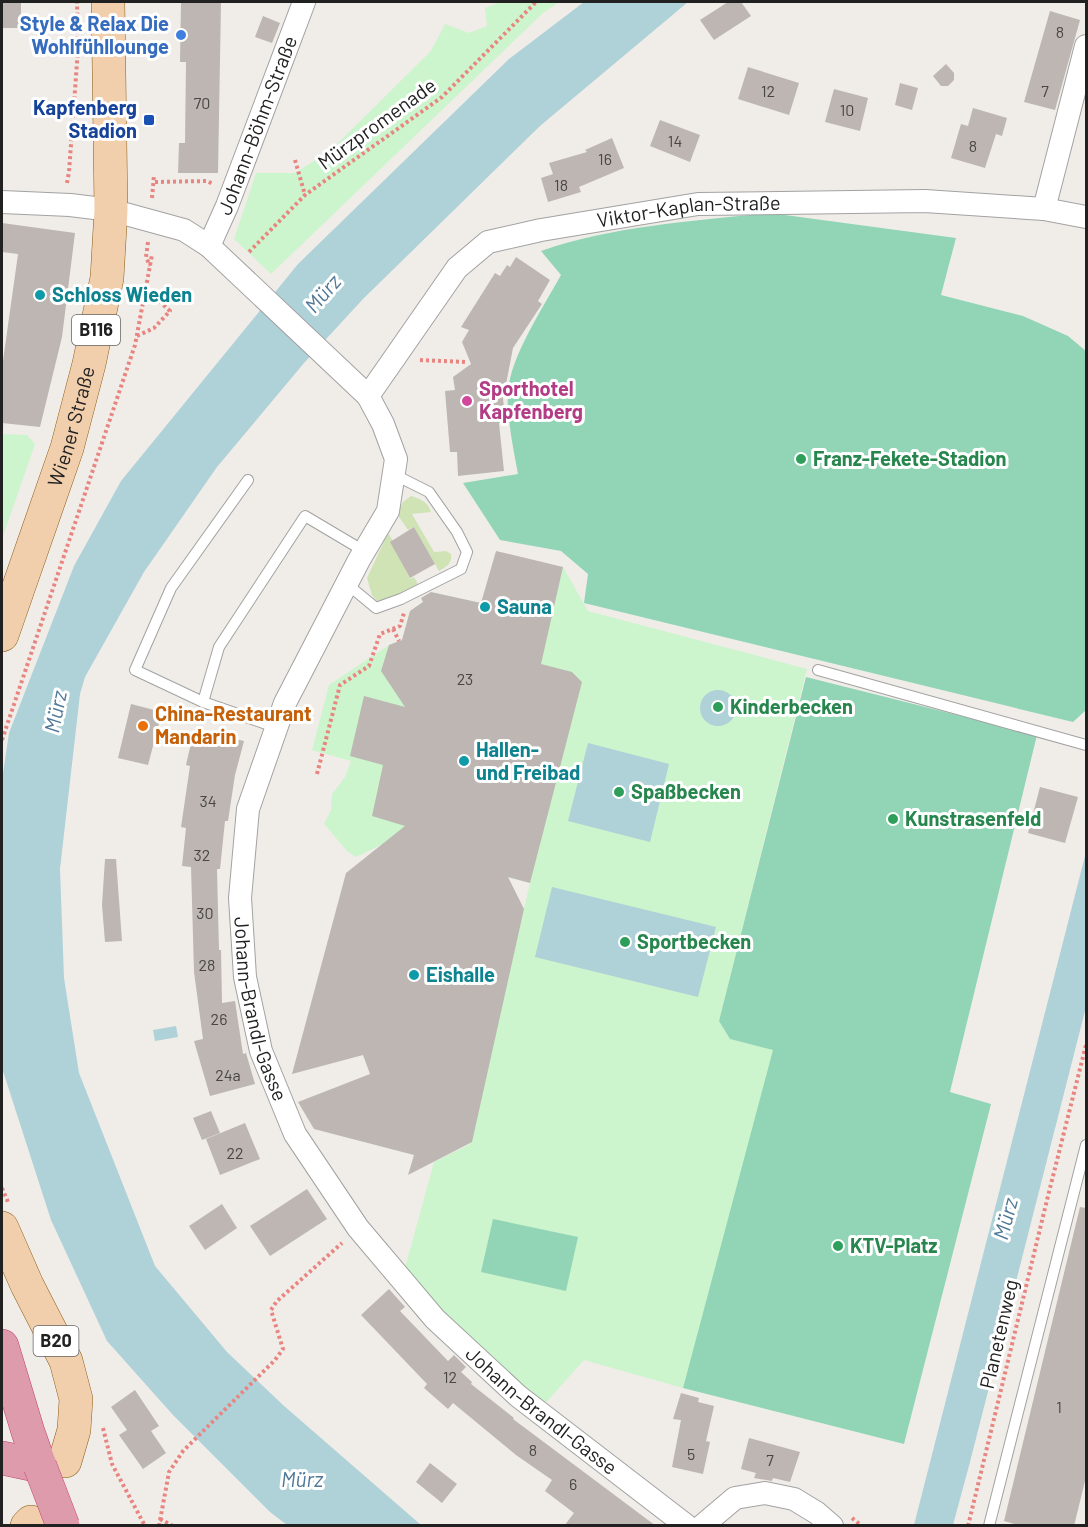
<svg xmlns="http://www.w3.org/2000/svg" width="1088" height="1527" font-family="Barlow,sans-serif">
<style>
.grass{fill:#cfe3b5}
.park{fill:#ccf4cd}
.pitch{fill:#91d5b6}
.water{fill:#afd1d8}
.building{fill:#bdb6b2}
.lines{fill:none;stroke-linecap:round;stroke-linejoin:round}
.lane-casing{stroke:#a2a2a2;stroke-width:12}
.street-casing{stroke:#a2a2a2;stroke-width:24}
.primary-casing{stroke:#8b5c13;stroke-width:34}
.highway-casing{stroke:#c63e75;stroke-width:34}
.path{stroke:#e98580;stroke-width:4;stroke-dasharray:3 3;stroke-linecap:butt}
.lane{stroke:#fff;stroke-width:10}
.street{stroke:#fff;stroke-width:22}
.primary{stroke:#f1cfad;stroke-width:33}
.highway{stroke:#dd9bab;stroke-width:33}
.highway-bridge-casing{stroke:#c63e75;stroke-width:34;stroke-linecap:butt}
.highway-bridge{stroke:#dd9bab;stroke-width:33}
.shop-dot{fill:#3f7fe0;stroke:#fff;stroke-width:2}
.transit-dot{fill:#1a4fb4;stroke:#fff;stroke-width:2}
.culture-dot{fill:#0f9aa8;stroke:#fff;stroke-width:2}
.hotel-dot{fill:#d1479c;stroke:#fff;stroke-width:2}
.leisure-dot{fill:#2e9e5b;stroke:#fff;stroke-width:2}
.food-dot{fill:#e8710a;stroke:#fff;stroke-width:2}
.labels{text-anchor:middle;stroke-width:6;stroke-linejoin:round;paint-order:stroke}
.number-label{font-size:16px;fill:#484645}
.shield{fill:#fff;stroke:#646464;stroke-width:1.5}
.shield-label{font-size:18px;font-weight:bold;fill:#212121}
.shop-label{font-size:20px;font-weight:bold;fill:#366cbe;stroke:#fff;text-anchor:end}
.transit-label{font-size:20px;font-weight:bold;fill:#164399;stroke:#fff;text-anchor:end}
.street-label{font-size:20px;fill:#212121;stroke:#fff}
.culture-label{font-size:20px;font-weight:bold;fill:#0d838f;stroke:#fff;text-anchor:start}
.hotel-label{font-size:20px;font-weight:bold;fill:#b23c85;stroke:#fff;text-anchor:start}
.leisure-label{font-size:20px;font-weight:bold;fill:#27864d;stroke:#fff;text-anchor:start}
.food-label{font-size:20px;font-weight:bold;fill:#c56008;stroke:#fff;text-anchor:start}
.water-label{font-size:21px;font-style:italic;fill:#517897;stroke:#fff}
</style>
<rect width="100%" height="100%" fill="#f0ede9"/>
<g class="grass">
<path d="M411,496C421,499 428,502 431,512L412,514L434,552L446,551L451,554C452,564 447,566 439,571L414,527L408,530L397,514L403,502Z"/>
<path d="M388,533L393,541L391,542L410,579L414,577L418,584L390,600L377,601L372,595L367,578Z"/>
</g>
<g class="park">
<path d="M500,2H559L543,13L271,274L234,239L256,173H295L331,150L431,51L445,24L469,33L487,26L485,8Z"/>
<path d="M2,423L4,424L3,434L27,435L35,444L2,539Z"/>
<path d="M563,567L588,611L807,669L719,1021L730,1039L774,1050L683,1388L584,1360L542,1407L448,1318L405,1268L434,1162L470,1144L530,883L381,845L356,857L347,851L324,824L331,810L332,794L345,777L351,761L312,750L329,685L389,645L402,640L410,611L435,593L481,603Z"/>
</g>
<g class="pitch">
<path d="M770,213L956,238L941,295L1023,316L1068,336L1086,351V710L1073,722L584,603L588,574L561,551L500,540L463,483L518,474C514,452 506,414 508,392C510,357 544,306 561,275L541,251C614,226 694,221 770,213Z"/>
<path d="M806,677L1037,735L950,1092L991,1104L904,1444L683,1388L773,1050L730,1039L719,1021Z"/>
<path d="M493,1219L578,1237L566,1291L481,1272Z"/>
</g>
<g class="water">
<path d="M584,2H688L540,126L363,299L304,363L217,467L144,572L85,677L80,694L60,869L64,978L79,1073L155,1266L227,1352L283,1405L421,1525H287L270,1512L173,1415L107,1341L51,1220L2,1068V780L9,733L74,566L121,481L298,264L509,59Z"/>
<circle cx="718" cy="708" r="18"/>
<path d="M588,743L669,764L650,842L568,821Z"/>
<path d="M1086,852V1007L970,1462L953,1525H914Z"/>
<path d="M552,887L716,927L698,997L535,957Z"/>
<path d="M176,1026L178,1037L155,1041L153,1030Z"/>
</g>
<g class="building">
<rect x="2" y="2" width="19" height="26"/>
<path d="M181,2H221L218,173H178L179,143H185L186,62H180Z"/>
<path d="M728,2H741L751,16L714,40L700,20Z"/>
<path d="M1050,11L1080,20L1055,110L1024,102Z"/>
<path d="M263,16L280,23L272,43L255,37Z"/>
<path d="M946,64L954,73V80L948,86H941L933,76Z"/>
<path d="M748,67L799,83L789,115L738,99Z"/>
<path d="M900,83L918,88L912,110L895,105Z"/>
<path d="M834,89L868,98L860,131L825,122Z"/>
<path d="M973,108L1007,118L1002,136L996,134L985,168L951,158L961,124L968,126Z"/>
<path d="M660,120L700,135L690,162L650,146Z"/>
<path d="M612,138L624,168L579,187L581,192L548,202L541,178L553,174L549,163L587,152L585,150Z"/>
<path d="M2,223L75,233L62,337L40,427L2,423V368L18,254L2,252Z"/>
<path d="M516,257L550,280L538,301L542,304L513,348L506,384L501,385L506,421L499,423L504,471L458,476L457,452H450L445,391L455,390L453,377L471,364L462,342L469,330L461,327L495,273L500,276L507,265L510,267Z"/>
<path d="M414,527L435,564L410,578L390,542Z"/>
<path d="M496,551L563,567L541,664L572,672L582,682L530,883L508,877L524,909L472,1142L408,1175L414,1155L314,1129L298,1102L370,1074L363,1055L292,1074L346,873L405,826L372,816L383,765L350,756L364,696L405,707L381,671L389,645L402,640L410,611L423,602L421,598L431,592L481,603Z"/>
<path d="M131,704L162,712L148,765L118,758Z"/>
<path d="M194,730L244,741L235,775L228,821H225L220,869H217L219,950H221L222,1003L235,1001L243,1054L246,1053L255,1084L210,1096L194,1041L203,1039L194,972L191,867L182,866L186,828L181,827L190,766L186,765Z"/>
<path d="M1040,787L1078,797L1065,843L1028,833Z"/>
<path d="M105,859H116L122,941L105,942L102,905Z"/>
<path d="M211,1111L220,1133L202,1140L193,1118Z"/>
<path d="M245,1123L260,1159L220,1175L206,1139Z"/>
<path d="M307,1189L327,1219L270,1256L250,1226Z"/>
<path d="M222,1204L237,1228L205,1250L189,1226Z"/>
<path d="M1080,1207L1086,1208V1477L1074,1526H1022L1004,1521Z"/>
<path d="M389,1289L405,1307L400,1311L448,1361L454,1355L466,1367L461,1372L472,1382L471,1384L514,1418L513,1419L656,1526H564L574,1513L545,1491L552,1480L516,1455L453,1403L448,1409L424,1388L427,1384L361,1315Z"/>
<path d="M135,1390L159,1426L151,1431L166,1453L143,1469L119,1435L127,1430L111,1407Z"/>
<path d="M681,1393L699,1398L698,1402L714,1406L706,1441L710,1442L703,1474L672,1467L681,1420L673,1419Z"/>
<path d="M749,1438L800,1452L790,1482L773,1478L772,1481L754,1478L756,1473L741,1469Z"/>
<path d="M430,1463L457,1484L442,1503L416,1482Z"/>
</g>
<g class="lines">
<g class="lane-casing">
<g id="lane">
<path d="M347,584L376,608L401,599L461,569L467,552L457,532L429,492L393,474"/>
<path d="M818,670L1086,745"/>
<path d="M203,702L135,670L171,588L248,480"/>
<path d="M275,727L203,702L219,647L305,516L364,551"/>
<path d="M989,1526L1086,1145"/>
</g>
</g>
<g class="street-casing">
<g id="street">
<path id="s1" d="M2,202L70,205L111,210L184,230L209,246L368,396L383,424L396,459L388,511L359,560L285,703L248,809L240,898L245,977L261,1051L295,1134L358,1228L435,1319L518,1396L687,1526"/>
<path d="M1044,209L1086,46"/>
<path id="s2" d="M209,246L227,206L304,2"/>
<path id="s3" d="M368,396L457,268L488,242L541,230L698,204L925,201L1044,209L1086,217"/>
<path d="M702,1526L735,1498L765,1493L794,1499L817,1513L832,1526"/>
</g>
</g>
<g class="primary-casing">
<g id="primary">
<path id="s4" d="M2,635L67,448L89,364L107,278L111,210L108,2"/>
<path d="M2,1228L27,1285L66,1361L76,1399L74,1430L65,1461"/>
<path d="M27,1526L31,1522"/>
</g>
</g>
<g class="highway-casing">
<g id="highway">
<path d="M2,1346L28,1432L40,1466"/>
<path d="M2,1458L40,1466"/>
</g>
</g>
<g class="path">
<path d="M295,160L305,195"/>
<path d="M155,182L207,181L213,184"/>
<path d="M67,183L69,172L78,49L77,2"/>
<path d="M152,198L154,175"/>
<path d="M148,242L146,257L150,266"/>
<path d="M249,252L305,195L442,97L536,2"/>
<path d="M137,336L154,328L170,311L154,296L144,297"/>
<path d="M420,360L467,362"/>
<path d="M393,629L399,641"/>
<path d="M2,740L135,345L152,255"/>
<path d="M317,774L340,685L369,666L380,634L400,626L404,613"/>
<path d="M2,1188L8,1202"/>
<path d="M103,1428L112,1464L145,1526"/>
<path d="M852,1518L862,1526"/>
<path d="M160,1519L173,1526"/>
<path d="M159,1526L169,1472L183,1451L275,1360L283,1349L271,1310L277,1301L342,1243"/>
<path d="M968,1526L1047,1200L1086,1045"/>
</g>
<use href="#lane" class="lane"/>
<use href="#street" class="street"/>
<use href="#primary" class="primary"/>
<use href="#highway" class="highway"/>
<g class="highway-bridge-casing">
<path id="highway-bridge" d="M40,1466L63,1526"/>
</g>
<use href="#highway-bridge" class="highway-bridge"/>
</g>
<circle class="shop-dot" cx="181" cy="35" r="6"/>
<rect class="transit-dot" x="143" y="114" width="12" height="12" rx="3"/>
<g class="culture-dot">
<circle cx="40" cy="295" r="6"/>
<circle cx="485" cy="607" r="6"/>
<circle cx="464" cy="761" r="6"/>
<circle cx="414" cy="975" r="6"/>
</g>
<circle class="hotel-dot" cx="467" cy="401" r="6"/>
<g class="leisure-dot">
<circle cx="801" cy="459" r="6"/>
<circle cx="718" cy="707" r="6"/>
<circle cx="619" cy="792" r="6"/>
<circle cx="893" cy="819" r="6"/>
<circle cx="625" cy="942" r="6"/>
<circle cx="838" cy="1246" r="6"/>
</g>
<circle class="food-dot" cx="143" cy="726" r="6"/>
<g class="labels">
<g class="number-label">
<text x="1060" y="38">8</text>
<text x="768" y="97">12</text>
<text x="1045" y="97">7</text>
<text x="202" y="109">70</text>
<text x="847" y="116">10</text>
<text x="675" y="147">14</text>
<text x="973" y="152">8</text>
<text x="605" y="165">16</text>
<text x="561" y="191">18</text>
<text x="465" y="685">23</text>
<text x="208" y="807">34</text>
<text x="202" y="861">32</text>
<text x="205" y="919">30</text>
<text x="207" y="971">28</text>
<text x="219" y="1025">26</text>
<text x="228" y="1081">24a</text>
<text x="235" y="1159">22</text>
<text x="450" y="1383">12</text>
<text x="1059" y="1413">1</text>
<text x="533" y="1456">8</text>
<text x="691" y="1460">5</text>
<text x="770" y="1466">7</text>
<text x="573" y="1490">6</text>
</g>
<g class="shield">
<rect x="72" y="315" width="48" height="30" rx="4.5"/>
<rect x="33.5" y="1326" width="45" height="30" rx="4.5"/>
</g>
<g class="shield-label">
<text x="96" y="336">B116</text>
<text x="56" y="1347">B20</text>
</g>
<g class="shop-label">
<text x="169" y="31">Style &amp; Relax Die<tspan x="169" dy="23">Wohlfühllounge</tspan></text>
</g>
<g class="transit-label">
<text x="137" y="115">Kapfenberg<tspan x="137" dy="23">Stadion</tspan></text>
</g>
<g class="street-label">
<text dy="7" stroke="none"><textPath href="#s2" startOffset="130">Johann-Böhm-Straße</textPath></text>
<text transform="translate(377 124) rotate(-36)" y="7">Mürzpromenade</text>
<text dy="7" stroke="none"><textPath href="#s3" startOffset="400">Viktor-Kaplan-Straße</textPath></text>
<text dy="7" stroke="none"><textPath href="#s4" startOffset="220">Wiener Straße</textPath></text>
<text dy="7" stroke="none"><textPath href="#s1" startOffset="1088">Johann-Brandl-Gasse</textPath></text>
<text transform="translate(999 1334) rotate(-77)" y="7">Planetenweg</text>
<text dy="7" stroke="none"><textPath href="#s1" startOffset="1592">Johann-Brandl-Gasse</textPath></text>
</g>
<g class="culture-label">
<text x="52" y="302">Schloss Wieden</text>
<text x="497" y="614">Sauna</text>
<text x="476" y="757">Hallen-<tspan x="476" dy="23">und Freibad</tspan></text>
<text x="426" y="982">Eishalle</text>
</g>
<g class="hotel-label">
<text x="479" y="396">Sporthotel<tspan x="479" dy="23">Kapfenberg</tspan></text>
</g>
<g class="leisure-label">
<text x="813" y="466">Franz-Fekete-Stadion</text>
<text x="730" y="714">Kinderbecken</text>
<text x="631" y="799">Spaßbecken</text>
<text x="905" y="826">Kunstrasenfeld</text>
<text x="637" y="949">Sportbecken</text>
<text x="850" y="1253">KTV-Platz</text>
</g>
<g class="food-label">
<text x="155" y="721">China-Restaurant<tspan x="155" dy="23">Mandarin</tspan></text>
</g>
<g class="water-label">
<text transform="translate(323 294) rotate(-49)" y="7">Mürz</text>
<text transform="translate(56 712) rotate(-79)" y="7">Mürz</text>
<text transform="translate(1006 1219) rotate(-75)" y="7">Mürz</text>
<text x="302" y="1487">Mürz</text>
</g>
</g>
<rect width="1088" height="1527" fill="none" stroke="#212121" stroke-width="6"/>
</svg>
